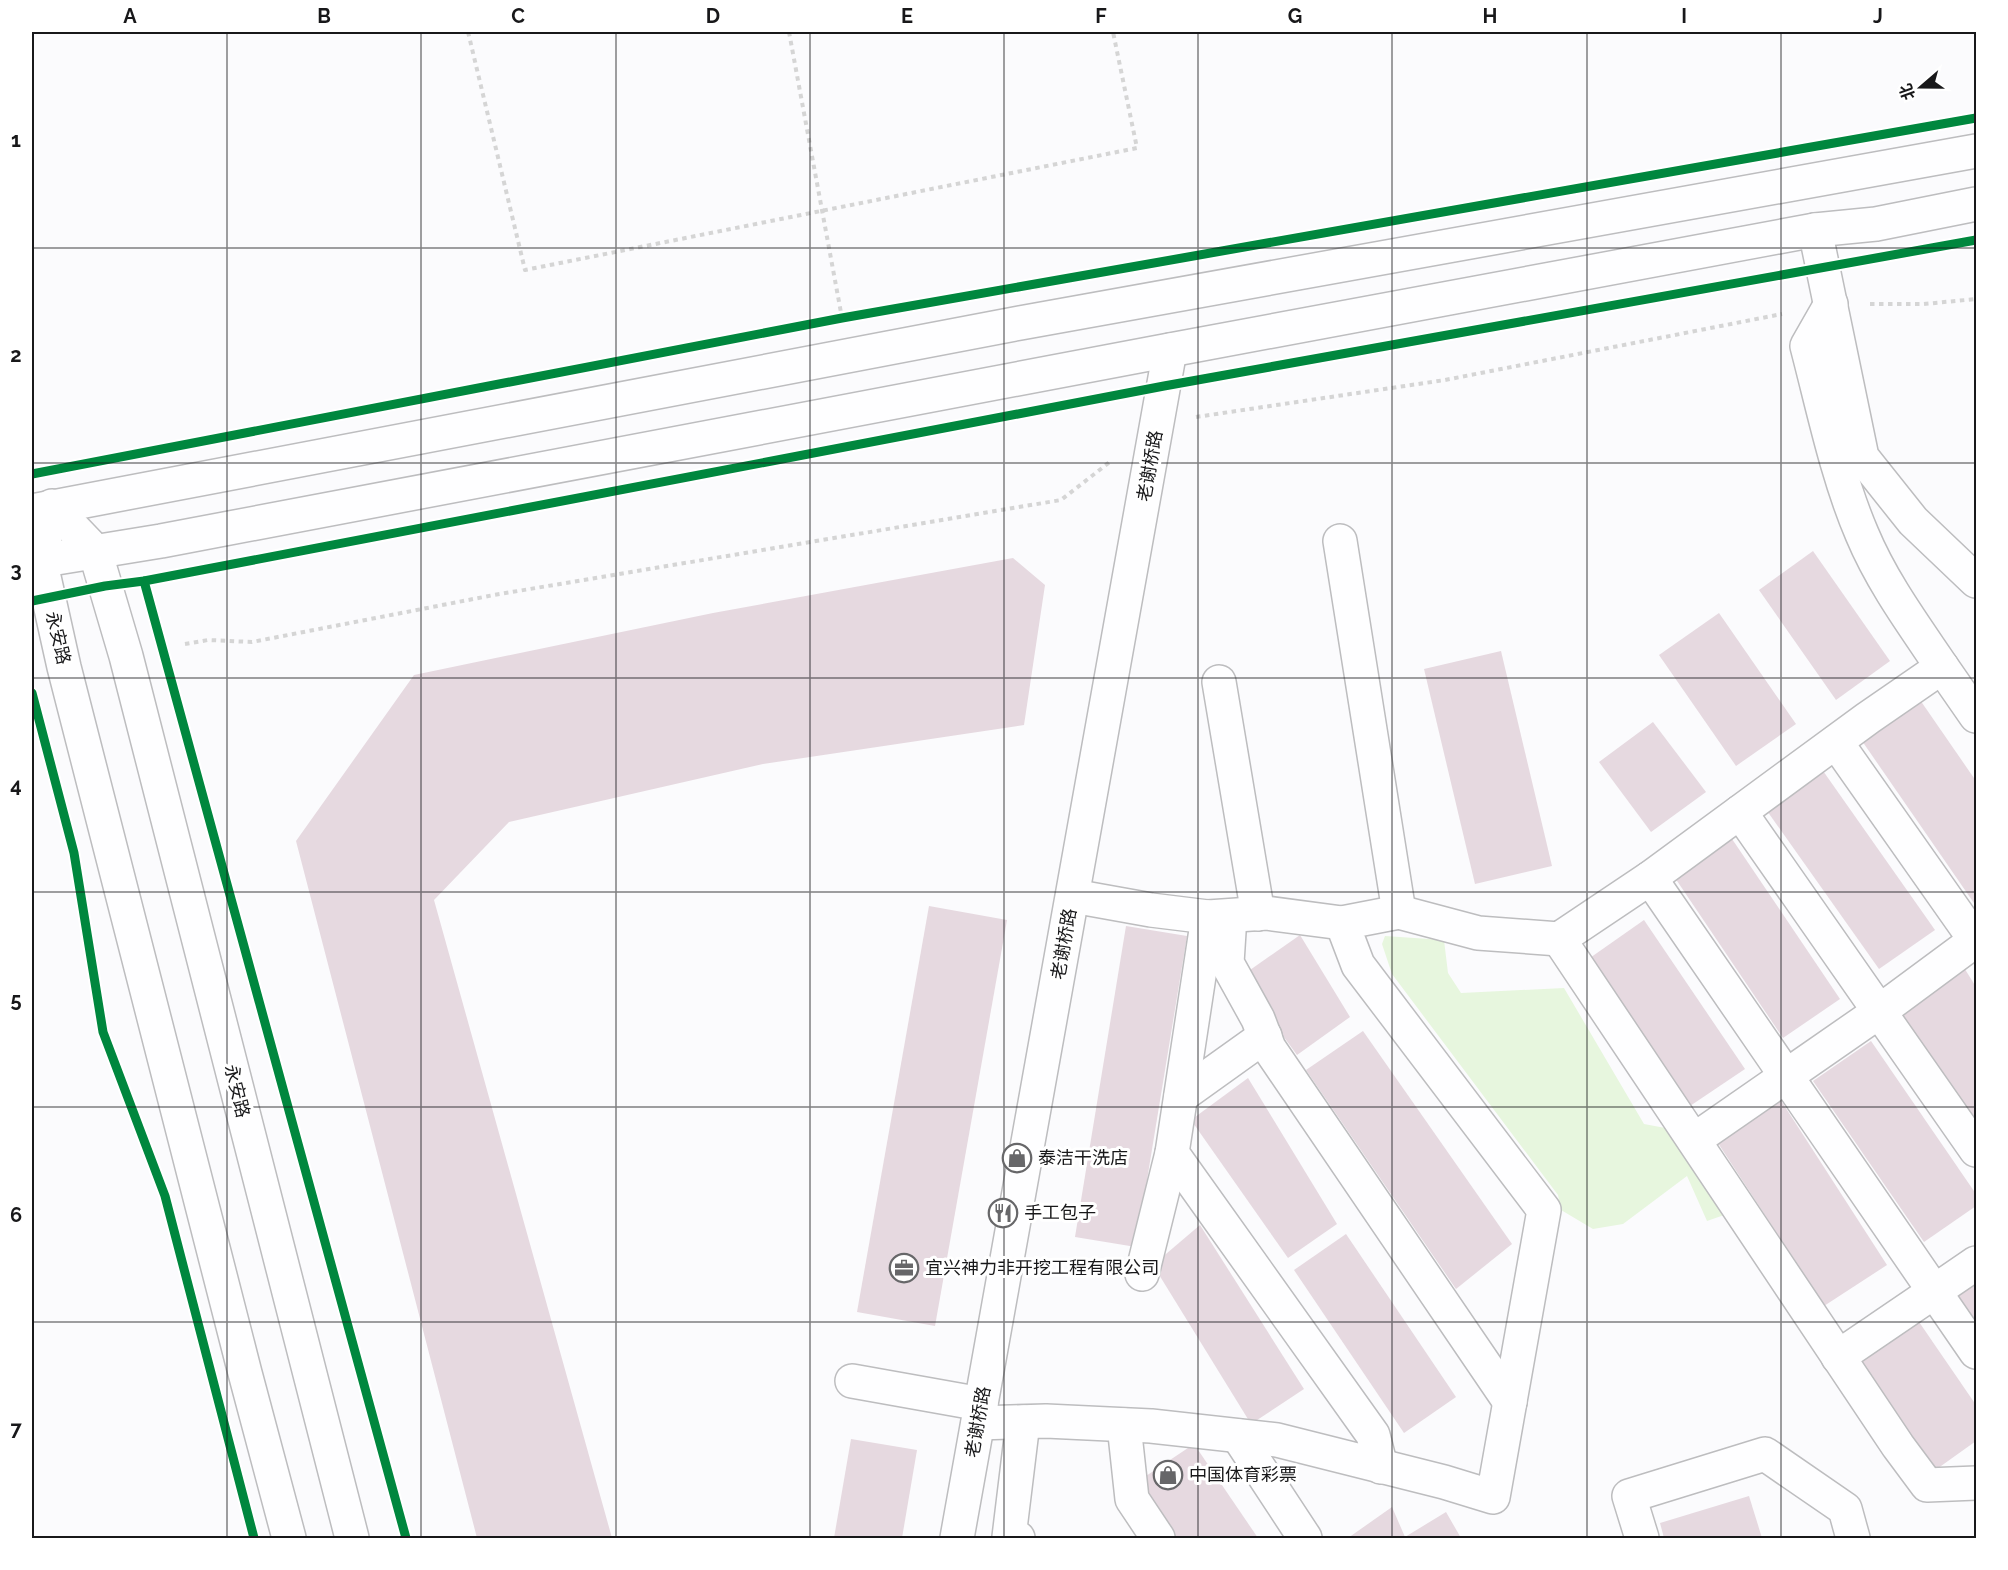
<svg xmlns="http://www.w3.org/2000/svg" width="2008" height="1570" font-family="Raleway,'Noto Sans SC',sans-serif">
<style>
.green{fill:#e7f6de}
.building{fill:#e6d9e0}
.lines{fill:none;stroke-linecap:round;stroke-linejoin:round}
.street-casing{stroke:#bdbdbf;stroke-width:36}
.secondary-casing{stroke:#bdbdbf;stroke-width:36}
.path{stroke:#d5d5d5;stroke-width:4;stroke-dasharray:4.5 4.5;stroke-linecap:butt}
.street{stroke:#fefeff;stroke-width:33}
.secondary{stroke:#fefeff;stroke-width:33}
.cycleway-casing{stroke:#fff;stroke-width:13}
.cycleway{stroke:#00873e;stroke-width:9}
.grid{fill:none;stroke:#18181a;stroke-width:1.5;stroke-opacity:0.55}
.labels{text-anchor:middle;stroke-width:6;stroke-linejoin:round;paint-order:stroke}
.street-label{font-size:18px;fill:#18181a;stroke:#fff}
.poi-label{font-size:18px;fill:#18181a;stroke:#fff;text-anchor:start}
.neatline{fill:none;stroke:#18181a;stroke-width:2}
.grid-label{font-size:20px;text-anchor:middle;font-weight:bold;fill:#18181a}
</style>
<rect width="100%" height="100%" fill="#fbfbfd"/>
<path class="green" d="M1385,936L1444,940L1448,973L1461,993L1564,988L1644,1124L1676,1130L1730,1213L1707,1221L1687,1176L1623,1224L1593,1229L1561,1210L1558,1195L1392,974L1382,944Z"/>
<g class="building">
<path d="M1813,551L1890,661L1836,700L1759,590Z"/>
<path d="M1013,558L1045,585L1024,725L763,764L509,822L434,900L612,1538H477L296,841L414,675L713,613Z"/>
<path d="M1719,613L1796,724L1736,766L1659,655Z"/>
<path d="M1501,651L1552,866L1475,884L1424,669Z"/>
<path d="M1918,697L1976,781V906L1860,738Z"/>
<path d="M1653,722L1706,792L1651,832L1599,762Z"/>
<path d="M1821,768L1935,930L1879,969L1765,808Z"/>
<path d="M1728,833L1840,999L1783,1038L1671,872Z"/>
<path d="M929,906L1007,920L935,1326L857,1312Z"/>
<path d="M1644,920L1745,1069L1687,1108L1587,960Z"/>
<path d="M1126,926L1187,936L1136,1247L1075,1237Z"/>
<path d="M1300,935L1350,1017L1297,1055L1240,977Z"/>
<path d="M1963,966L1976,987V1126L1899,1010Z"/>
<path d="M1363,1031L1512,1244L1456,1289L1306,1070Z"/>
<path d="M1871,1041L1976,1194V1206L1924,1242L1813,1081Z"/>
<path d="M1248,1078L1337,1224L1288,1258L1191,1120Z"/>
<path d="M1780,1099L1887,1265L1824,1306L1716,1140Z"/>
<path d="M1200,1225L1304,1389L1251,1424L1153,1265Z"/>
<path d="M1346,1234L1456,1397L1404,1433L1294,1270Z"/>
<path d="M1976,1280V1324L1956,1294Z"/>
<path d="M1917,1319L1976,1405V1441L1934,1471L1857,1360Z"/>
<path d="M851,1439L917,1450L902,1538H834Z"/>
<path d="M1194,1444L1258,1538H1172L1134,1484Z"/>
<path d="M1749,1496L1762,1538H1664L1660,1523Z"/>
<path d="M1392,1507L1405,1537L1446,1512L1461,1538H1348Z"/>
</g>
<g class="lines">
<g class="street-casing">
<g id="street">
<path d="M1815,230L1862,457L1913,521L1976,581"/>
<path d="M1340,541L1399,912"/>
<path d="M1942,667L1976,716"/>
<path d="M1219,682L1258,914"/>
<path d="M1836,742L1976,941"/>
<path d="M1740,812L1976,1150"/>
<path d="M1650,878L1976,1352"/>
<path d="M1073,896L1151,910L1208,917L1266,913L1342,923"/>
<path d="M1230,916L1227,963L1258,1019L1269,1048L1510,1402"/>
<path d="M1208,917L1172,1153L1373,1435L1381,1467"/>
<path d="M1559,939L1898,1446L1927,1485L1976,1483"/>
<path d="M1181,1096L1265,1036"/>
<path d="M1694,1140L1880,1011L1976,940"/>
<path d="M1142,1274L1172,1153"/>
<path d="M1838,1357L1976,1263"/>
<path d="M852,1381L981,1404"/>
<path d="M978,1423L1046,1421L1151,1426L1277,1440L1444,1482L1493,1497L1544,1210L1358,965L1342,923L1399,912L1478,933L1559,939L1650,878L1868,718L1942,667C1913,624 1882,582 1862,534C1837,476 1823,407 1807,346L1831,304"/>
<path d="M1124,1425L1132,1499L1158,1538"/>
<path d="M1238,1436L1305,1538"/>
<path d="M957,1538L1170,350"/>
<path d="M1018,1538L1009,1537L1023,1422"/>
<path d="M1642,1538L1629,1496L1765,1454L1845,1509L1853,1538"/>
</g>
</g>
<g class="secondary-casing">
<g id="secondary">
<path d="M52,506L95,551L126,656L352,1538"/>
<path d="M32,511L1020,323L1976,151"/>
<path d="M45,537L40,559L64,667L245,1373L289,1538"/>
<path d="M32,562L161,541L1170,350L1815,230L1876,224L1976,204"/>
</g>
</g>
<g class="path">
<path d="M468,32L525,270L1137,148L1113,32"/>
<path d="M789,32L842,318"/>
<path d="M1870,304H1924L1976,299"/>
<path d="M1196,417L1445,380L1782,314"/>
<path d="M185,644L208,640L252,642L494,595L1061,500L1111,461"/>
</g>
<use href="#street" class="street"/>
<use href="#secondary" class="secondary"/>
<g class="cycleway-casing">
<g id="cycleway">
<path d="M32,474L842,318L1976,118"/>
<path d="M144,581L406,1538"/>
<path d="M32,601L105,586L144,581L1164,386L1976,240"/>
<path d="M32,693L74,853L103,1032L165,1196L254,1538"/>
</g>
</g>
<use href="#cycleway" class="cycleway"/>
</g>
<path class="grid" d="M227,32V1538M421,32V1538M616,32V1538M810,32V1538M1004,32V1538M1198,32V1538M1392,32V1538M1587,32V1538M1781,32V1538M32,248H1976M32,463H1976M32,678H1976M32,892H1976M32,1107H1976M32,1322H1976"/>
<defs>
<g id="shop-ring" transform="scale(1.5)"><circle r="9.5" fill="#fff" stroke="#676769" stroke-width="1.5"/><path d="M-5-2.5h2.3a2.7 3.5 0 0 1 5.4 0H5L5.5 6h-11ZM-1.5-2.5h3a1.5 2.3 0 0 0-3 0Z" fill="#676769"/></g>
<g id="restaurant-ring" transform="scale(1.5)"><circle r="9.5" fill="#fff" stroke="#676769" stroke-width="1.5"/><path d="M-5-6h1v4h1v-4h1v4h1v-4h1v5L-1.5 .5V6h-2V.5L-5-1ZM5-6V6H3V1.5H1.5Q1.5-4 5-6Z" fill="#676769"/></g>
<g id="office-ring" transform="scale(1.5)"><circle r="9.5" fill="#fff" stroke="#676769" stroke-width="1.5"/><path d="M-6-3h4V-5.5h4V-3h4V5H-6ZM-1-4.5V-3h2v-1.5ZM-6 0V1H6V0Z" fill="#676769"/></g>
</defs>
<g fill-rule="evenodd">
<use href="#shop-ring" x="1017" y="1158"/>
<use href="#restaurant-ring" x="1003" y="1213"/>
<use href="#office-ring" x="904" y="1268"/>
<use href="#shop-ring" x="1168" y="1475"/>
</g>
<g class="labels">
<g class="street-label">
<text transform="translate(1150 466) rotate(-80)" y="6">老谢桥路</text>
<text transform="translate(58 638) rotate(77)" y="6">永安路</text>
<text transform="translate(1064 944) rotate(-80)" y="6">老谢桥路</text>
<text transform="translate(237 1091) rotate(76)" y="6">永安路</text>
<text transform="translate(978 1422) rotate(-80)" y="6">老谢桥路</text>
</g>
<g class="poi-label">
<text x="1038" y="1164">泰洁干洗店</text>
<text x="1024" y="1219">手工包子</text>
<text x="925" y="1274">宜兴神力非开挖工程有限公司</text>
<text x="1189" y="1481">中国体育彩票</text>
</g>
</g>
<rect width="2008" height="1570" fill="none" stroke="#ffffff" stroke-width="66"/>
<g transform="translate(1921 87) rotate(250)" stroke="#ffffff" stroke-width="4.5" paint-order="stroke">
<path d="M0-4.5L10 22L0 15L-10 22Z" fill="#18181a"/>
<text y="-9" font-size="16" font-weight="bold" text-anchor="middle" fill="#18181a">北</text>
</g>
<rect x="33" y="33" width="1942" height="1504" class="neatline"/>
<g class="grid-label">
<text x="130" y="23">A</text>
<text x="324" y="23">B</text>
<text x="518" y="23">C</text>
<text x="713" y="23">D</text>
<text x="907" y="23">E</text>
<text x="1101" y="23">F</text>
<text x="1295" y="23">G</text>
<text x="1490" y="23">H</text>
<text x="1684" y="23">I</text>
<text x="1878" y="23">J</text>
<text x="16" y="147">1</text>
<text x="16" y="362">2</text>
<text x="16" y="577">3</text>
<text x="16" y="792">4</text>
<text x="16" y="1007">5</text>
<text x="16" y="1222">6</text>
<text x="16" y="1436">7</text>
</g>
</svg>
